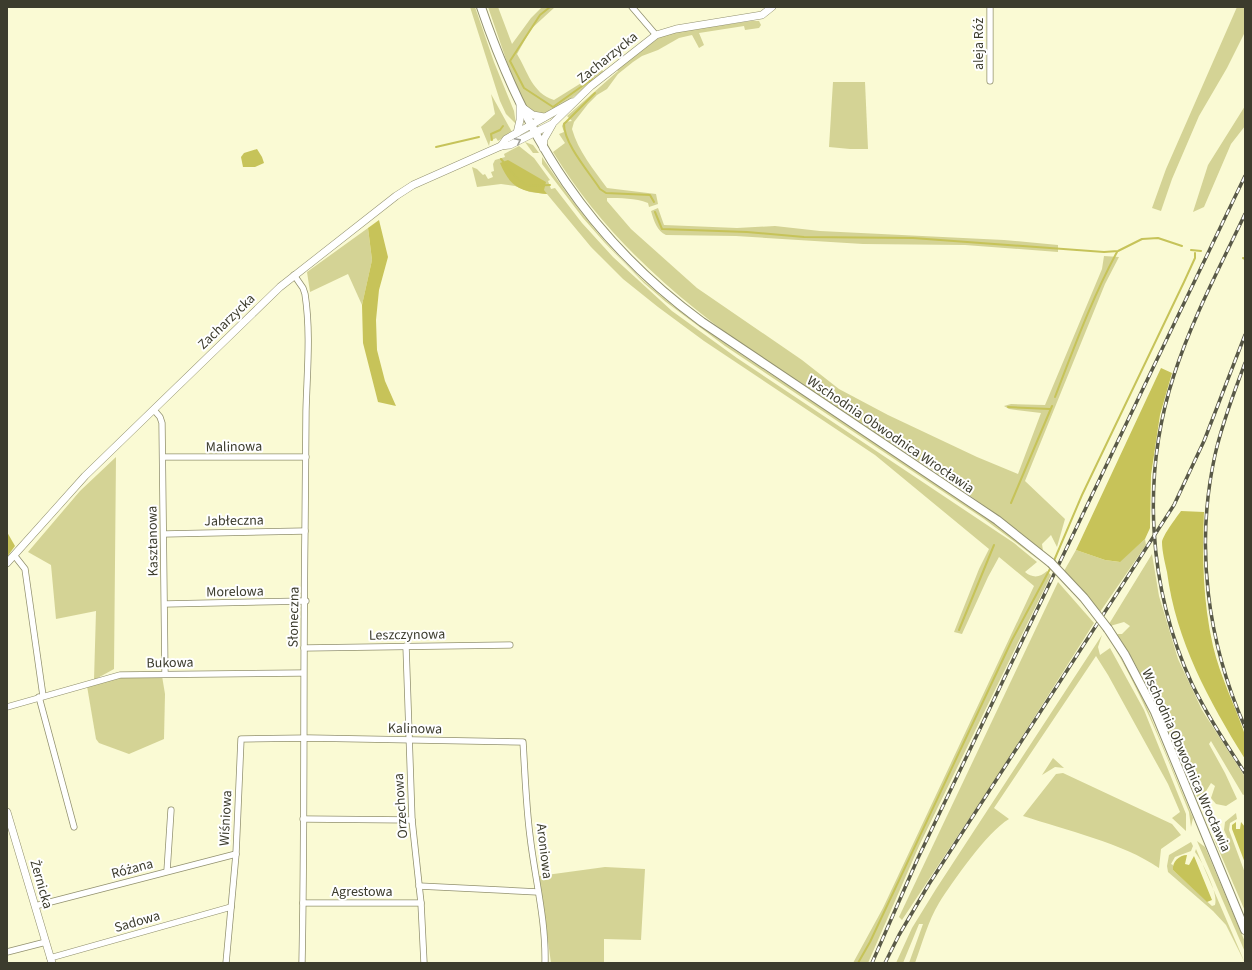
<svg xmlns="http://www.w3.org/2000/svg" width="1252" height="970" font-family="'Source Sans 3',sans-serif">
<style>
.green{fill:#d4d395}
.forest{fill:#c7c359}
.water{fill:#c6c359}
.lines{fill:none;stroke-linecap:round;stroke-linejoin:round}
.stream{stroke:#c6c359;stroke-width:2}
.minor-casing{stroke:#92916f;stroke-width:7}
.tertiary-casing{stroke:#92916f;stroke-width:8}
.secondary-casing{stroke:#92916f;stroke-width:10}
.minor{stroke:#fff;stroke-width:5.5}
.tertiary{stroke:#fff;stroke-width:7}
.secondary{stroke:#fff;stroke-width:8}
.rail-casing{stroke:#595947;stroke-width:3.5}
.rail{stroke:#fff;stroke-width:2;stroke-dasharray:6;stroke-linecap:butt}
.secondary-bridge-casing{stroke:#92916f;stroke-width:10;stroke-linecap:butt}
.secondary-bridge{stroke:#fff;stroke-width:8}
.oneway{stroke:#9e9e96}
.labels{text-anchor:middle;stroke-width:4;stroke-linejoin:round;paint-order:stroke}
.street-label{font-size:14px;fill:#3c3c2d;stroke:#fff}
</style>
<rect width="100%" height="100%" fill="#fafad4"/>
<g class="green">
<path d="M470,7H475L494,62L514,111L516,124L506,114L500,101Z"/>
<path d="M488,7H498L512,44L531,18L542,7H555L531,29L517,54C528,72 532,93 554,100L602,70L604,72L572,98L546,115H540L525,106L508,65Z"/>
<path d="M1237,7H1245V32L1227,68L1199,116L1172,179L1161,211L1152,208L1166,169Z"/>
<path d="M751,21H759L761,25L759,28L745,30L744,26L699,33L704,45L699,48L692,35L679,38L658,50L642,56L633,62L618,74L607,89L597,95L588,104L574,122L572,129C578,151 594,170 607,188L656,194L658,204L649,207L648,203C635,198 621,198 607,198V201L631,229L697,288L802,360L839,389L888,415L977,457L1018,474L1041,413L1009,409L1004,406L1011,404L1045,405L1102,269L1104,256L1119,257L1105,284L1025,481L1065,519L1057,547L1051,535L1042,544L1043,551C881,416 666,338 553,152L565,143L559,134L564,132L562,126L564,122L572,121L567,116L618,71L616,69L660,37L675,32Z"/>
<path d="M833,82H865L868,149H850L829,147Z"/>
<path d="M491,94L512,132L498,141L496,138L490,141L489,146L481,127L495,114Z"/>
<path d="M1245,106V126L1231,144L1204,207L1193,212L1208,165Z"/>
<path d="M525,142L533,145L539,153H533Z"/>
<path d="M519,146L534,158L550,180L548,181L551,189L555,188L582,223L613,257L672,311L737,358L1014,543L1037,562L1025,572C1032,578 1040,578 1047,571L1051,575L919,846L868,963H853L883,908L1034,586L999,557L988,577L962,634L954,632L979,569L989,549L875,455L704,341L658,307L623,279L591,247L547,194L530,192L515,186L501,184L477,187L472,167L477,169L483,175L485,174L488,179L493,177L491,172L494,171L493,164L495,160L505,157L504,154Z"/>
<path d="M542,157C572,203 605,246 646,283C689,322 738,352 786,384C858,432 930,480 1002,529L1039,560L984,519L725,346L666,302L644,283L605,243L583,218L542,164Z"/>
<path d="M658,208L664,225L737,228L775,226L820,231L1004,240L1058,245V252L965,245L863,244L736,236L666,235C657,231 654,221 651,211Z"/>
<path d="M368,228L372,260L362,305L348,274L310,292L307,272Z"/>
<path d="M116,457L114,669L94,680L96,611L56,619L51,565L28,552L80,491Z"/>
<path d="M1145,539L1146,545L1100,612L1064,571L1076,550L1105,560L1119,562Z"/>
<path d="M1152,554L1159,596L1178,659L1202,710L1245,777V794L1243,795L1211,741L1209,744L1225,773L1237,799L1226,806L1216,804L1211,798L1215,786L1211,783L1203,796L1206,812L1201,806C1177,747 1152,688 1117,634H1122L1130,626L1124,622L1110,626L1109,624Z"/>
<path d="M1058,582L1094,623L996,778L902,920L899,917Z"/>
<path d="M1102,635L1098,647L1100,655L1110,648L1144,710L1186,814V831L1172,818L1180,812L1168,784L1108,675L1096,656L994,808L1009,819C987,832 953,881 939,903C928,921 922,944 915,963H909L923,924H919L903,963H896L912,928L936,889Z"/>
<path d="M1113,645L1131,675L1145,703L1193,818L1191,827L1189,812C1166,755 1144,698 1113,645Z"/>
<path d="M162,676L165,694L164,739L129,754L99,743L96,739L87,686L124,677Z"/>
<path d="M1053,758L1064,768L1055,767L1042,775Z"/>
<path d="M1063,773L1172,824L1181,835L1161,849L1159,868C1123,843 1065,830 1023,816L1056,774Z"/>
<path d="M1236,813L1237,819L1230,823L1229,830L1245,873V911L1214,839L1218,843L1222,841L1223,837L1228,839L1224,830L1225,822Z"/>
<path d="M1197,841L1205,847L1245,942V952Z"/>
<path d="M1191,842L1193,846L1191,851L1175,857L1171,864L1173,865V870L1212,906L1215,905C1219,894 1202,861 1195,852L1196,849L1245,963L1226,925L1213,911L1168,872L1167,866L1169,855Z"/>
<path d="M605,867L645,869L641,940L604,939V963H551L539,876Z"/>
</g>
<g class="forest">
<path d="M508,160L546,182L544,190L547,194C521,191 511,189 500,163Z"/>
<path d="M379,220L388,257L379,290L376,320L377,350L385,381L396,406L378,402L363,343L362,305L372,260L368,228Z"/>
<path d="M1161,368L1172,373L1160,415L1151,475L1150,528L1145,539L1120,562L1105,560L1076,550Z"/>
<path d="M1181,511L1204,512C1202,557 1203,602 1213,646C1220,676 1234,703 1244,732C1247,739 1245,751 1245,759C1209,701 1176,641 1167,572C1165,563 1162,551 1162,542C1163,535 1176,518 1181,511Z"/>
<path d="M7,532L15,546L7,557Z"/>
</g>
<g class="water">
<path d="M257,149L262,157L264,163L255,167H243L241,157L244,153Z"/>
<path d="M1236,822V829H1240L1241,822L1245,827V863L1232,829V825Z"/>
<path d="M1187,855L1185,864L1189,865L1194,856L1212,900L1207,902L1173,870C1172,862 1179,855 1187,855Z"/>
</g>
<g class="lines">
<g class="stream">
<path d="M550,7L540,15L510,61L524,88L553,107L592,79"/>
<path d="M595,93L564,124C564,144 589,172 600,189L606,193L650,195L654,202"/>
<path d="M492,140L491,134L500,130L503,126"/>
<path d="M436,147L479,137"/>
<path d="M501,159L515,176L527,186L550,185"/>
<path d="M655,212L662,229L747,232L804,237L913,238L1104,252L1118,251L1142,239L1158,238L1182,246"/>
<path d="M1191,250L1201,251"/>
<path d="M1243,258L1245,259"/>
<path d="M1055,397C1074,348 1092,298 1117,252"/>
<path d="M1008,407L1050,409"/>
<path d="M1011,503L1052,406"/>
<path d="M1053,563L1082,495L1184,282L1195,258V253"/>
<path d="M959,630L994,545"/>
<path d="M858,963L870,942L1012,640L1051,567"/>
</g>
<g class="minor-casing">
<g id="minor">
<path d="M632,7L656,35"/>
<path d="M990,81V7"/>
<path d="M294,275L303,288L305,294C311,333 307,372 306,411C306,450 305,490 305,529C303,674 305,818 302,963"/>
<path d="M154,410L160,417L162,423L165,674"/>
<path d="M163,457H306"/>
<path d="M164,534L305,531"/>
<path d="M14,555L25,569L43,696"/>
<path d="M165,604L306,601"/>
<path d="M406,646L412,820L421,903L424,963"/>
<path d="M304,648L510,645"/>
<path d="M39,697L74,827"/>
<path d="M7,707L120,675L303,673"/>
<path d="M303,819L412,820"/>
<path d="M167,871L171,810"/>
<path d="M419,886L538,892"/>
<path d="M303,903H421"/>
<path d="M35,906L236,854"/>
<path d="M7,952L46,942"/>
<path d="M50,958L231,907"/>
<path d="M226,963L236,854L241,739L309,738L523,742C525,773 526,805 530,836C535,879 546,920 545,963"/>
</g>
</g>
<g class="tertiary-casing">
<g id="tertiary">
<path d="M522,107L533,115L544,117"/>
<path d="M517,133L520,120V106"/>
<path d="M501,146L506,139L572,102"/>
<path d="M543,148L544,139L552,125"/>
<path d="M7,563L85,476L280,287L396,196L413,185L501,146L510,145L552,124L591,86L656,35L676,29L762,15L772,7"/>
<path d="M7,812L52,963"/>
</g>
</g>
<g class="secondary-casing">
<g id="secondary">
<path d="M481,7C526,139 589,239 702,322L997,520L1051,563"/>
<path d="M1108,629L1125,655L1155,712L1245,930"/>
</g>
</g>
<use href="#minor" class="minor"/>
<use href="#tertiary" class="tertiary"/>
<use href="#secondary" class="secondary"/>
<g class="rail-casing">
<g id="rail">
<path d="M1245,214C1220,267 1192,319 1174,375C1141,476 1148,588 1192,684C1207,715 1226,744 1245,773"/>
<path d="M1245,363C1234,393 1222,423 1215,455C1195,546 1207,641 1245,727"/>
<path d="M872,963L918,858L1245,176"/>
<path d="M885,963L899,935L929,884L1174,505L1204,441L1245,335"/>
</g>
</g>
<use href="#rail" class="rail"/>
<g class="secondary-bridge-casing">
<path id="secondary-bridge" d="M1051,563L1084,598L1108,629"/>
</g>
<use href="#secondary-bridge" class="secondary-bridge"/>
</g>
<defs><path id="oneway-chevron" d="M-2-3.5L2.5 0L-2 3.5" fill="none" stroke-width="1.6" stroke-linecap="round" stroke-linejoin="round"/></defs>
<use class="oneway" href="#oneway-chevron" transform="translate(518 141) rotate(-27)"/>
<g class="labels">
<g class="street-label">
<text transform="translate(978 44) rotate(-90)" y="5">aleja Róż</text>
<text transform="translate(607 57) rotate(-39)" y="5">Zacharzycka</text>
<text transform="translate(226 321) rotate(-44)" y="5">Zacharzycka</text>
<text transform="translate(891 434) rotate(34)" y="5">Wschodnia Obwodnica Wrocławia</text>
<text transform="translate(234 446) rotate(-1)" y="5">Malinowa</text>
<text transform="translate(234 520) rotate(-1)" y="5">Jabłeczna</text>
<text transform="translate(152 541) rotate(-91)" y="5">Kasztanowa</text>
<text transform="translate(235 591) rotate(-1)" y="5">Morelowa</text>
<text transform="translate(293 617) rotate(-89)" y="5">Słoneczna</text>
<text transform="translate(407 634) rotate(-1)" y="5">Leszczynowa</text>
<text transform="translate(170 662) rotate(-1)" y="5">Bukowa</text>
<text transform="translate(415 728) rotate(1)" y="5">Kalinowa</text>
<text transform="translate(1187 760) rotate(66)" y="5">Wschodnia Obwodnica Wrocławia</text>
<text transform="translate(400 806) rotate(-94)" y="5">Orzechowa</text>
<text transform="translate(225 818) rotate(-87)" y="5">Wiśniowa</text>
<text transform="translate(545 851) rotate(83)" y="5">Aroniowa</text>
<text transform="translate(132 868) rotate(-15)" y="5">Różana</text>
<text transform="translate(42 884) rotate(74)" y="5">Żernicka</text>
<text x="362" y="896">Agrestowa</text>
<text transform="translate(137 921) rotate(-16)" y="5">Sadowa</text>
</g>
</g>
<rect width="1252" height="970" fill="none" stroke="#3c3c2d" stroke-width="16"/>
</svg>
